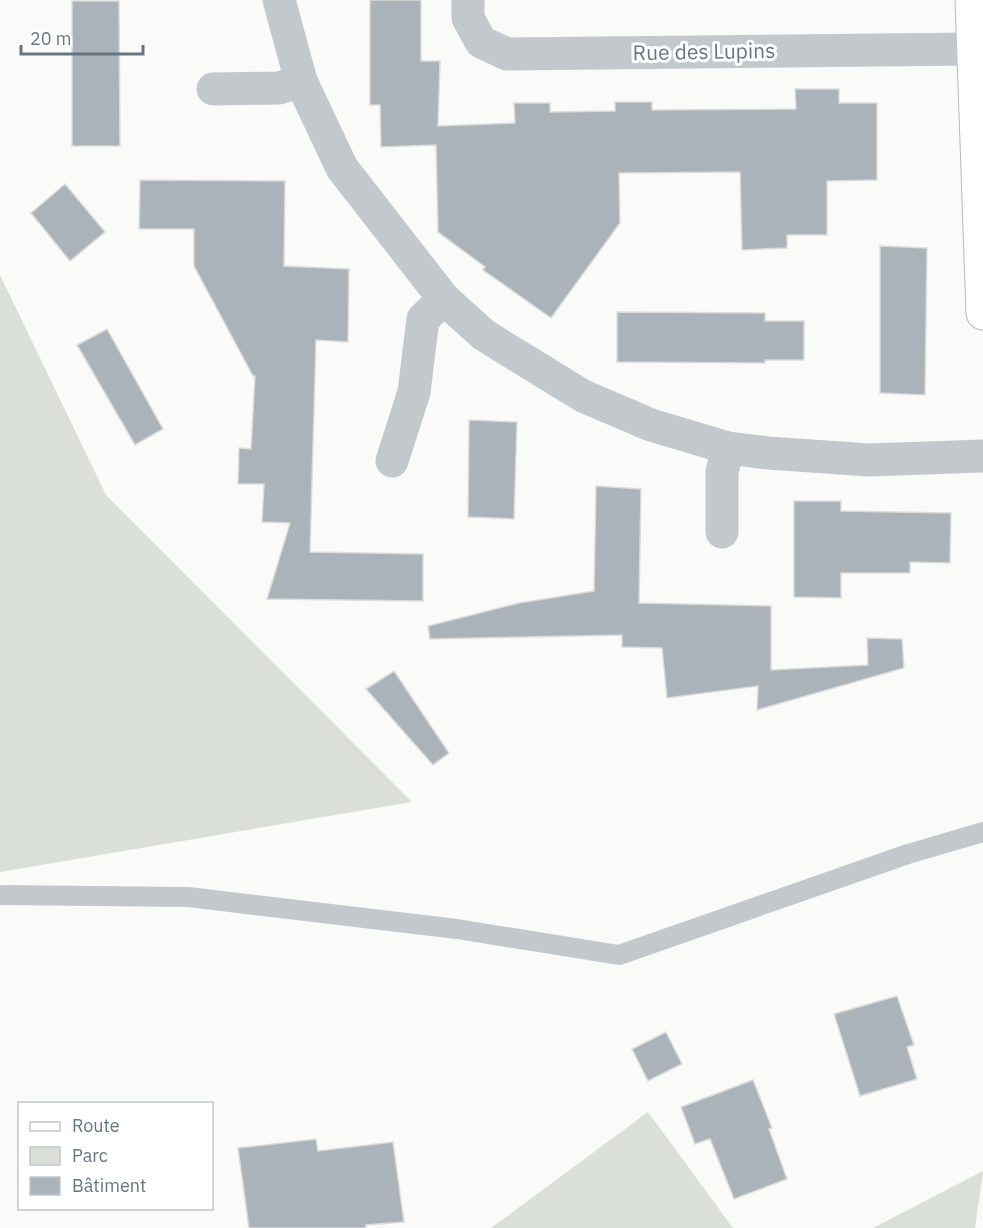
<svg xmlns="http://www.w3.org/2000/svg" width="983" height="1228" font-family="'IBM Plex Sans',sans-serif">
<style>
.green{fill:#dadfd7}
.building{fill:#aab3b9;stroke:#dcdcda;stroke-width:1.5}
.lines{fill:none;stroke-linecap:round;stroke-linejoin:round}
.secondary-casing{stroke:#b3babf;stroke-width:35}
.lane{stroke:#c3c8cc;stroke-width:20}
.street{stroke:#c3c8cc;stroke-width:33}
.secondary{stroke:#fff;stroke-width:33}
.labels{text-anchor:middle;stroke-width:6;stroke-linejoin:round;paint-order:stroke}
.street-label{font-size:21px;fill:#657683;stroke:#fff}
</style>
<rect width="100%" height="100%" fill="#fafaf8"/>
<g class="green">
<path d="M0,275L106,495L412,802L0,872Z"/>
<path d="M648,1112L733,1228H491Z"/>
<path d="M983,1171L975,1228H873Z"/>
</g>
<g class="building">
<path d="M370,0H421V61H440L438,126L515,123L514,103H550V112L615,111V102H652V110L796,109L795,89H839V103H877V180L827,181V235H787V248L742,250L740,172L619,173L620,223L551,318L483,270L485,267L438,232L436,145L381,147L380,105H370Z"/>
<path d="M72,1H119L120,146H72Z"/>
<path d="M140,180L285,181L284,266L349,269L348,342L316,340L310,552L423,554V601L267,599L290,523L262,522L264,484H238L239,448L251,449L255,376H253L194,266V229H139Z"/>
<path d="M65,184L105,232L70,261L31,213Z"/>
<path d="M880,246L927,248L925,395L880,393Z"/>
<path d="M617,312L765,313V321H804V360H765V363L617,362Z"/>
<path d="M107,329L163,429L135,445L77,345Z"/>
<path d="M469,420L517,422L514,519L468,517Z"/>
<path d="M596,486L641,489L639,603L771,606V670L868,665L867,638L902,639L904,668L757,710L758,686L667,698L662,648L622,647V635L430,639L428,626L519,603L594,591Z"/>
<path d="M794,501H841V511L951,513L950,563L910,562V573H841V598L794,597Z"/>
<path d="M394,671L449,753L433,765L366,689Z"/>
<path d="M897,996L914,1045L907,1047L917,1079L860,1096L834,1014Z"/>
<path d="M666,1032L682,1064L648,1081L632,1049Z"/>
<path d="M753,1080L772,1128L769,1129L787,1179L734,1199L710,1139L695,1144L681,1107Z"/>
<path d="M316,1139L318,1151L393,1142L404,1222L366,1225V1228H249L238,1148Z"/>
</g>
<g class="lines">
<g class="secondary-casing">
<path id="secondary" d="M972,0L983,313"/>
</g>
<path class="lane" d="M0,895L188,897L457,929L619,955L908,854L983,832"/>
<g class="street">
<path d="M279,0L301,81L342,168L444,299L484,335L583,396L651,425L728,448L768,453L869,460L983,456"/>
<path d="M468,0V18L481,42L507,54L974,49"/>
<path d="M213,89L279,88L301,81"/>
<path d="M392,461L414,392L423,319L444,299"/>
<path d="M722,532V472L728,448"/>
</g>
<use href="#secondary" class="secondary"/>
</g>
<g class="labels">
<g class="street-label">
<text transform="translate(704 52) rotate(-1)" y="7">Rue des Lupins</text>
</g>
</g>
<rect x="18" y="1102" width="195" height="108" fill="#ffffff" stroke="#c1c8cd" stroke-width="1.5"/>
<rect x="30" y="1122" width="30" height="9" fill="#ffffff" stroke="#c1c8cd" stroke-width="1.5"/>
<text x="72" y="1132" font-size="18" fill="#657683">Route</text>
<rect x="30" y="1147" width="30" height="18" fill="#dadfd7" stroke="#c1c8cd" stroke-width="1.5"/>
<text x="72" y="1162" font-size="18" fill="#657683">Parc</text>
<rect x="30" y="1177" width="30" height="18" fill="#aab3b9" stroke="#c1c8cd" stroke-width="1.5"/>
<text x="72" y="1192" font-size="18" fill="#657683">Bâtiment</text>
<path d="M21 45v9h122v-9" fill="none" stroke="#657683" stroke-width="3"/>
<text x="30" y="45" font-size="18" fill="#657683" stroke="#ffffff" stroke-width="4.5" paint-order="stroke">20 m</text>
</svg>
